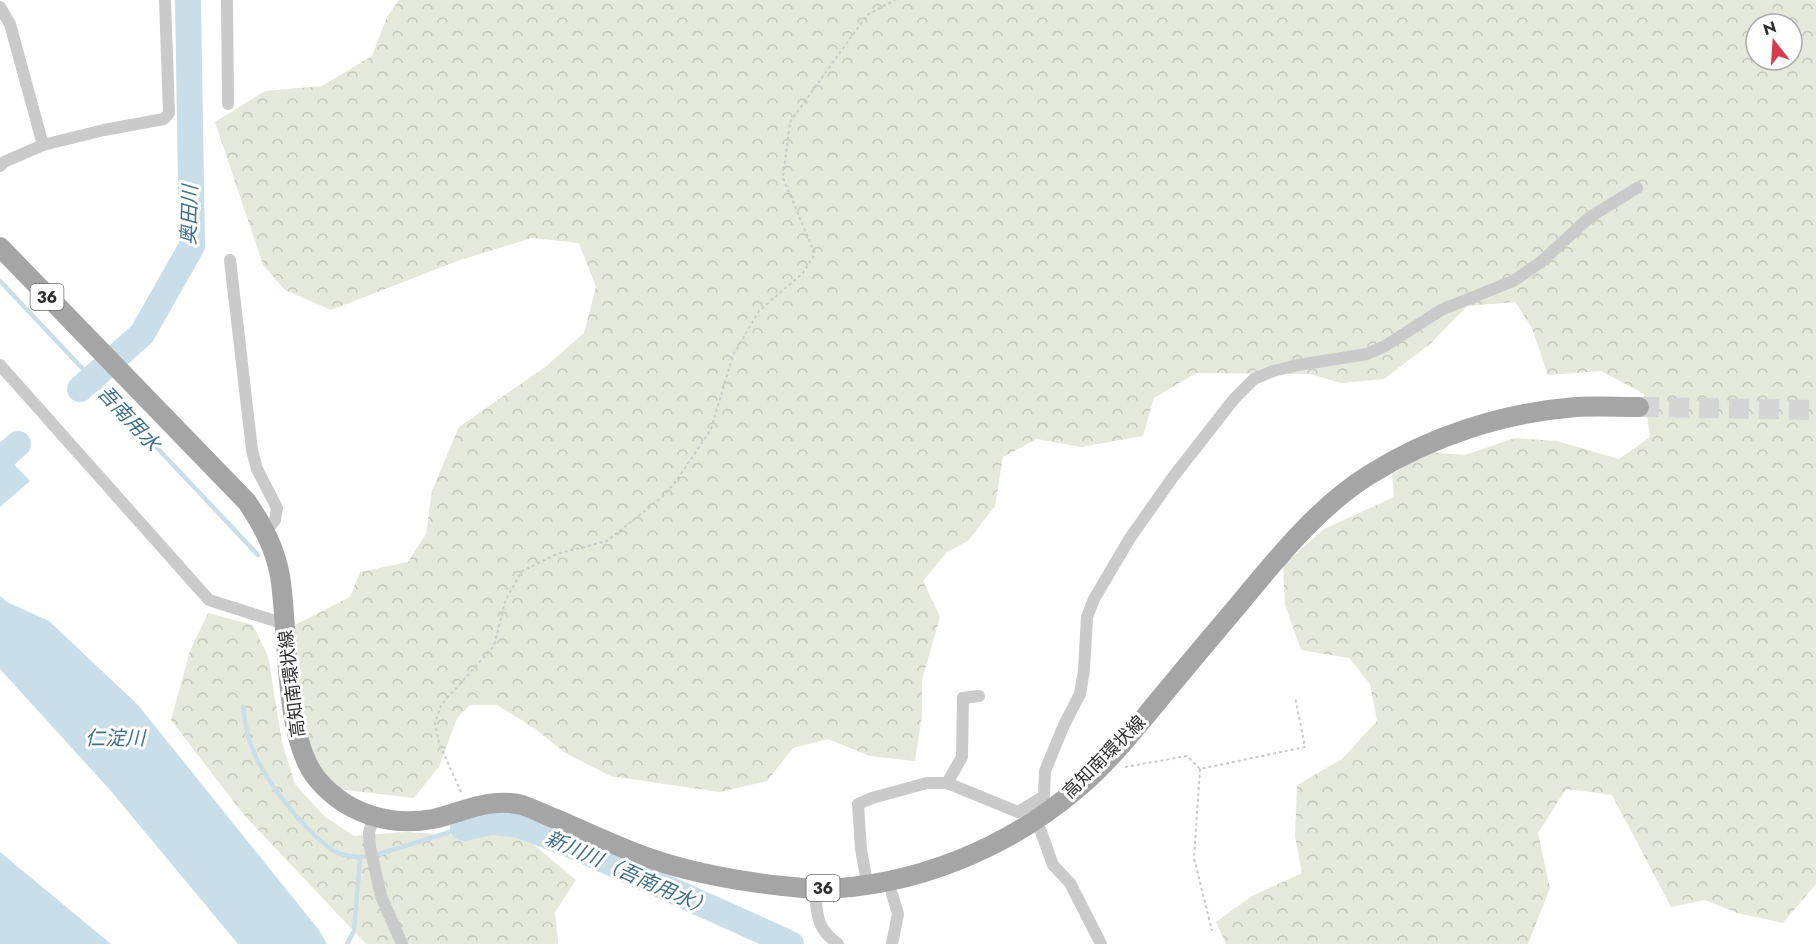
<svg xmlns="http://www.w3.org/2000/svg" width="1816" height="944" font-family="Jost,'Noto Sans JP',sans-serif">
<style>
.forest{fill:url(#forest-crowns);fill-rule:evenodd}
.water{fill:#c9dee8}
.lines{fill:none;stroke-linecap:round;stroke-linejoin:round}
.stream{stroke:#c9dee8;stroke-width:4.5}
.river{stroke:#c9dee8;stroke-width:26}
.primary-tunnel{stroke:#d5d5d5;stroke-width:20;stroke-dasharray:20 10;stroke-linecap:butt}
.path{stroke:#cacaca;stroke-width:2;stroke-dasharray:3 3;stroke-linecap:butt}
.minor{stroke:#cacaca;stroke-width:12}
.primary{stroke:#a5a5a5;stroke-width:20}
.labels{text-anchor:middle;stroke-width:6;stroke-linejoin:round;paint-order:stroke}
.shield{fill:#fff;stroke:#6c6c6c;stroke-width:1.5}
.shield-label{font-size:16px;font-weight:bold;fill:#2d2d2d}
.street-label{font-size:18px;fill:#2d2d2d;stroke:#fff}
.water-label{font-size:20px;font-style:italic;fill:#427187;stroke:#fff}
</style>
<defs>
<pattern id="forest-crowns" width="20" height="18" patternUnits="userSpaceOnUse" patternTransform="scale(1.5)"><rect width="20" height="18" fill="#e4e9db"/><path d="M2 6a3 3 0 1 1 6 0M12 15a3 3 0 1 1 6 0" fill="none" stroke="#c4c8bc"/></pattern>
</defs>
<rect width="100%" height="100%" fill="#fff"/>
<g class="forest">
<path d="M399,0H1816V884L1783,923L1737,913L1705,900L1671,907L1612,795L1566,789L1538,833L1550,888L1528,944H1226L1216,922L1252,896L1302,873L1295,836L1297,785L1342,759L1377,721L1370,684L1349,658L1301,650L1285,605L1283,565L1324,529L1394,497L1392,474L1429,452L1465,455L1515,438L1557,441L1619,459L1650,437L1644,394L1601,371L1548,375L1532,328L1515,302L1467,306L1430,344L1384,379L1341,383L1310,374L1196,373L1154,398L1143,436L1081,447L1037,439L1003,457L995,506L968,541L947,552L923,581L940,617L922,680V715L915,761L870,756L828,739L793,748L767,781L720,792L610,776L564,752L534,728L497,705H470L457,718L439,767L414,798L337,789L315,760L299,708L297,653L293,626L350,597L360,572L408,562L426,534L432,491L459,427L545,367L584,333L596,287L579,243L532,238L460,260L331,310L285,290L263,265L215,122L265,91L322,86L372,56L387,17ZM1756,24H1792V60H1756Z"/>
<path d="M208,613L253,625L268,656L282,742L295,784L324,816L354,836L404,832L454,835L488,831L527,839L576,880L555,912L558,944H366L244,815L171,720L190,651Z"/>
</g>
<g class="water">
<path d="M0,450L30,481L0,507Z"/>
<path d="M0,596L7,602L49,621L138,705L319,930L327,944H238L110,790L0,669Z"/>
<path d="M0,852L111,944H0Z"/>
</g>
<g class="lines">
<g class="stream">
<path d="M0,281L258,555"/>
<path d="M243,707C245,726 250,748 260,765C274,791 307,832 331,849C339,855 357,859 367,856"/>
<path d="M379,854L463,828"/>
<path d="M347,944L354,931L360,858"/>
</g>
<g class="river">
<path d="M80,389L142,334L192,246L188,0"/>
<path d="M0,460L18,444"/>
<path d="M463,828L492,822L519,825L573,846L791,944"/>
</g>
<path class="primary-tunnel" d="M1639,407L1816,410"/>
<g class="path">
<path d="M1125,767L1187,756L1200,769L1305,747L1295,697"/>
<path d="M1200,769L1194,858L1212,931"/>
<path d="M461,792L439,743L435,723L441,705L494,646L506,599L522,571L557,554L607,541L662,497L677,480L711,429L733,355L759,311L803,273L815,254L783,178L790,122L867,15L895,0"/>
</g>
<g class="minor">
<path d="M227,0L228,104"/>
<path d="M0,7L10,24L43,145L4,162L0,166"/>
<path d="M43,145L104,130L164,119L169,113L165,0"/>
<path d="M230,260L252,450L257,469L277,508L275,520L266,531"/>
<path d="M0,365L209,600L285,624"/>
<path d="M947,783L962,757L963,698L979,696"/>
<path d="M1035,815L1053,865L1070,883L1101,944"/>
<path d="M374,817L369,832L370,847L381,896L402,944"/>
<path d="M867,883L861,849L858,804L872,798L927,783H947L1018,812L1044,796L1045,771L1064,725L1080,694L1084,670L1087,617L1094,599L1130,538L1173,477L1234,399L1254,379L1273,371L1298,365L1367,354L1385,346L1441,310L1513,281L1541,262L1590,217L1637,188"/>
<path d="M815,889C817,915 816,928 838,944"/>
<path d="M892,944L898,914L892,894"/>
</g>
<path class="primary" d="M0,247L247,502C263,526 275,548 280,576C289,631 283,740 318,780C347,814 391,827 433,819C463,812 491,797 522,805C534,809 545,815 556,819C587,832 617,847 649,858C692,873 737,881 783,886C795,887 807,889 819,889C913,887 1007,849 1078,788C1108,763 1133,731 1158,701C1185,668 1213,635 1240,603C1278,557 1318,507 1369,475C1431,436 1503,413 1576,407C1597,406 1618,407 1639,407"/>
</g>
<g class="labels">
<g class="shield">
<rect x="30.5" y="284" width="33" height="26" rx="4.5"/>
<rect x="806.5" y="875" width="33" height="26" rx="4.5"/>
</g>
<g class="shield-label">
<text x="47" y="303">36</text>
<text x="823" y="894">36</text>
</g>
<g class="street-label">
<text transform="translate(292 684) rotate(-97)" y="6">高知南環状線</text>
<text transform="translate(1104 757) rotate(-45)" y="6">高知南環状線</text>
</g>
<g class="water-label">
<text transform="translate(189 215) rotate(-88)" y="7">奥田川</text>
<text transform="translate(129 418) rotate(47)" y="7">吾南用水</text>
<text x="115" y="745">仁淀川</text>
<text transform="translate(629 873) rotate(24)" y="7">新川川（吾南用水）</text>
</g>
</g>
<g transform="translate(1774 42) rotate(343)"><circle r="28" fill="#ffffff" stroke="#ababab" stroke-width="1.5"/>
<path d="M0-4.5L10 22L0 15L-10 22Z" fill="#d63d53"/>
<text y="-9" font-size="16" font-weight="bold" text-anchor="middle" fill="#2d2d2d">N</text>
</g>
</svg>
